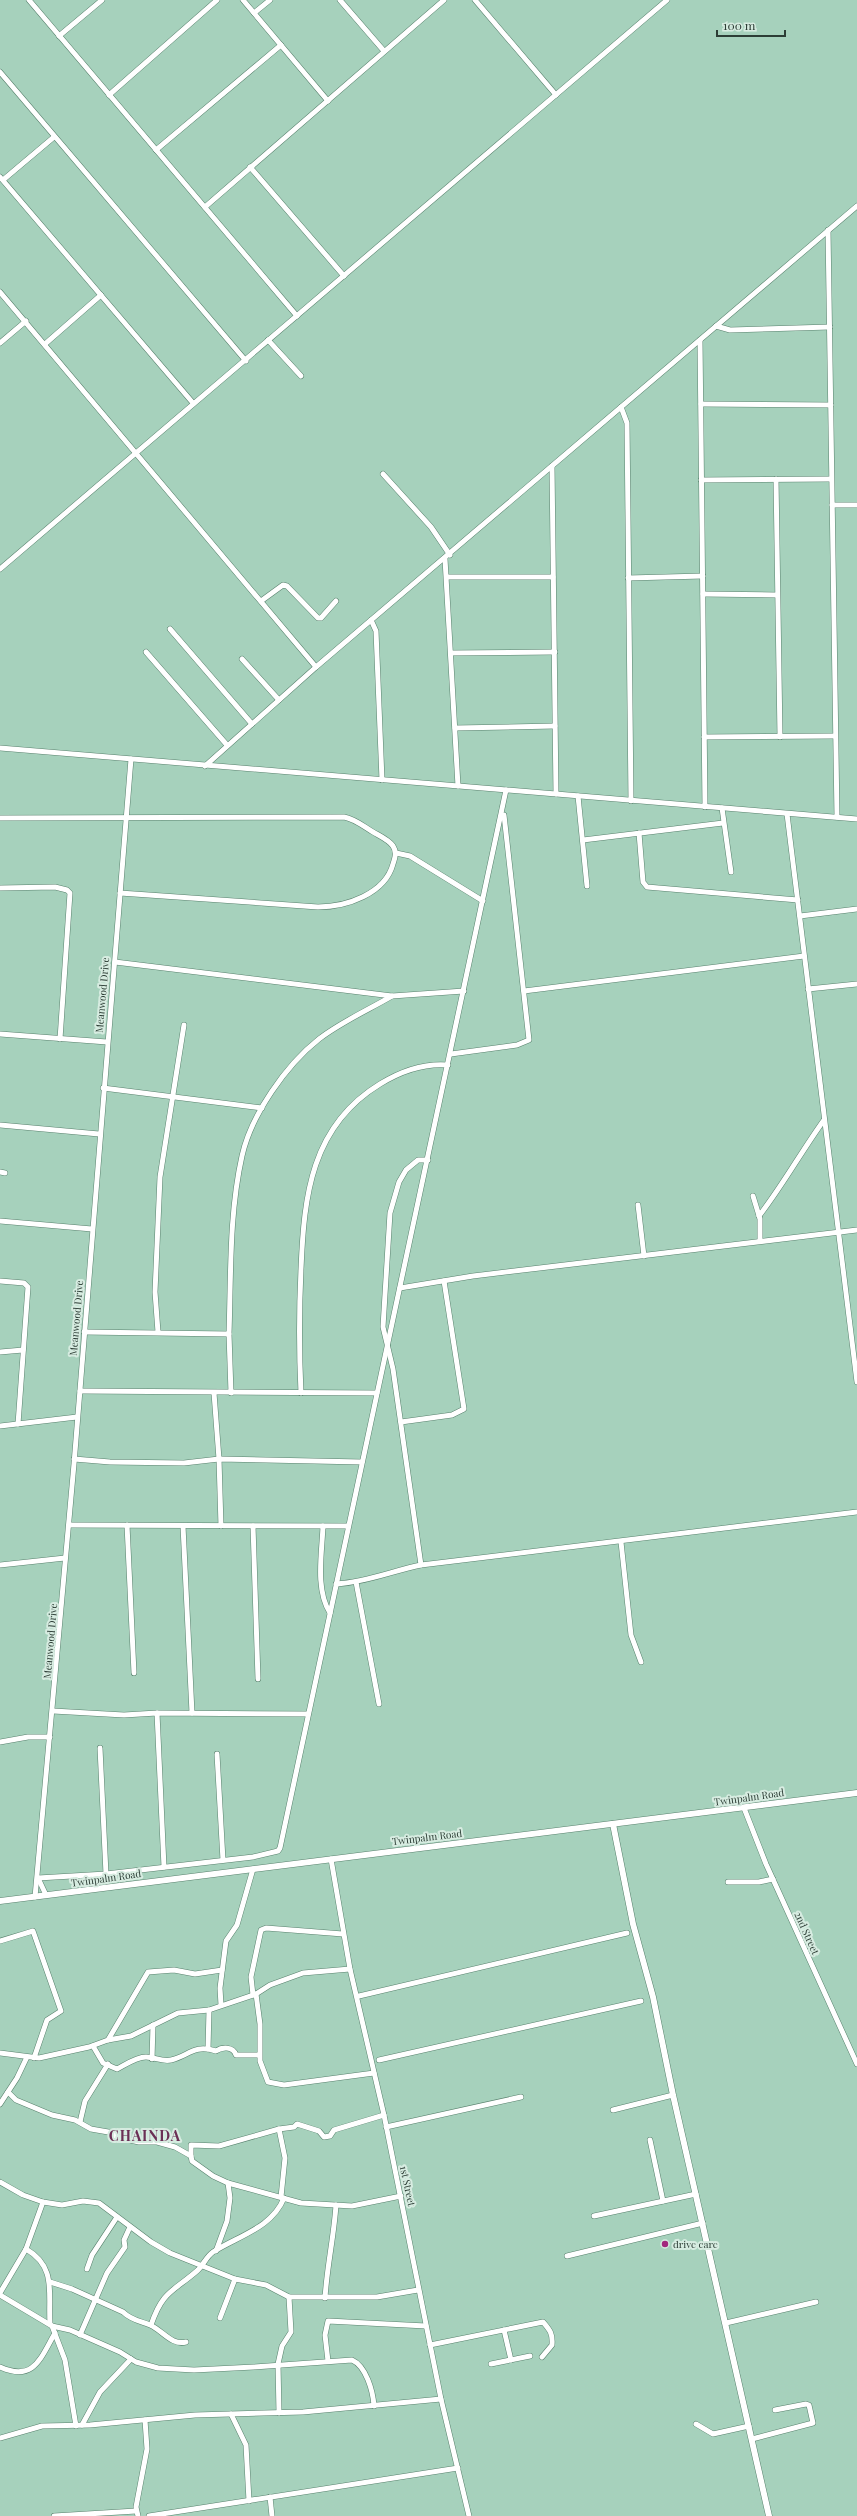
<svg xmlns="http://www.w3.org/2000/svg" width="857" height="2516" font-family="'Playfair Display',serif">
<style>
.lines{fill:none;stroke-linecap:round;stroke-linejoin:round}
.minor-casing{stroke:#58816d;stroke-width:6}
.major-casing{stroke:#58816d;stroke-width:7}
.minor{stroke:#fff;stroke-width:5}
.major{stroke:#fff;stroke-width:6}
.poi-dot{fill:#a3287d;stroke:#d7ece1;stroke-width:1.5}
.labels{text-anchor:middle;stroke-width:4;stroke-linejoin:round;paint-order:stroke}
.street-label{font-size:10px;fill:#2c3d35;stroke:#d7ece1}
.poi-label{font-size:10px;fill:#2c3d35;stroke:#d7ece1;text-anchor:start}
.district-label{font-size:14px;font-weight:bold;letter-spacing:1px;fill:#6b2f55;stroke:#d7ece1}
</style>
<rect width="100%" height="100%" fill="#a6d1bc"/>
<g class="lines">
<g class="minor-casing">
<g id="minor">
<path d="M29,0L297,316"/>
<path d="M243,0L328,101"/>
<path d="M340,0L384,51"/>
<path d="M475,0L556,95"/>
<path d="M254,13L270,0"/>
<path d="M59,36L102,0"/>
<path d="M0,72L246,361"/>
<path d="M109,95L217,0"/>
<path d="M156,150L281,45"/>
<path d="M250,167L344,276"/>
<path d="M0,177L193,403"/>
<path d="M3,180L54,137"/>
<path d="M205,207L444,0"/>
<path d="M828,230L837,817"/>
<path d="M0,292L316,667"/>
<path d="M716,326L730,330L830,327"/>
<path d="M268,340L301,376"/>
<path d="M700,340L705,807"/>
<path d="M0,343L26,321"/>
<path d="M45,344L101,295"/>
<path d="M701,404L831,405"/>
<path d="M621,407L627,423L631,801"/>
<path d="M552,466L556,794"/>
<path d="M383,474L431,527L450,555"/>
<path d="M776,479L780,737"/>
<path d="M701,480L831,479"/>
<path d="M832,505H857"/>
<path d="M445,559L458,786"/>
<path d="M0,569L667,0"/>
<path d="M448,577H553"/>
<path d="M628,578L703,576"/>
<path d="M703,594L777,595"/>
<path d="M261,601L283,585L287,586L318,618H321L336,601"/>
<path d="M371,620L376,631L382,780"/>
<path d="M170,629L252,724"/>
<path d="M146,652L227,745"/>
<path d="M451,653L555,652"/>
<path d="M242,659L279,700"/>
<path d="M455,728L555,726"/>
<path d="M704,737L834,736"/>
<path d="M0,748L857,819"/>
<path d="M205,766L316,667L857,206"/>
<path d="M578,796L587,886"/>
<path d="M722,808L731,872"/>
<path d="M787,814L857,1382"/>
<path d="M0,818L344,817C355,819 363,826 373,832C380,836 389,840 393,846C397,852 395,858 393,864C385,894 346,907 318,907L120,893"/>
<path d="M639,833L643,882L647,887L798,900"/>
<path d="M583,840L723,823"/>
<path d="M396,853L410,856L483,901"/>
<path d="M0,888L55,887L67,890L70,893L60,1039"/>
<path d="M800,916L857,909"/>
<path d="M115,962L392,996L464,991"/>
<path d="M808,989L857,984"/>
<path d="M524,991L804,956"/>
<path d="M0,1034L107,1042"/>
<path d="M451,1054L517,1045L529,1040L504,815"/>
<path d="M103,1088L262,1108"/>
<path d="M0,1125L99,1134"/>
<path d="M0,1172L5,1173"/>
<path d="M753,1196L760,1219V1241"/>
<path d="M638,1205L644,1256"/>
<path d="M759,1216C783,1185 801,1152 824,1120"/>
<path d="M0,1221L92,1229"/>
<path d="M0,1281L24,1283L28,1287L18,1424"/>
<path d="M400,1288L473,1276L857,1230"/>
<path d="M84,1332L229,1334C231,1275 229,1214 242,1156C251,1115 286,1065 319,1039C341,1022 368,1010 392,996"/>
<path d="M158,1332L155,1292L160,1177L184,1025"/>
<path d="M229,1334L231,1393"/>
<path d="M0,1352L23,1350"/>
<path d="M80,1391L377,1393"/>
<path d="M214,1393L219,1459L221,1526"/>
<path d="M301,1393C299,1352 299,1311 301,1269C304,1196 311,1126 380,1084C401,1071 423,1063 448,1065"/>
<path d="M401,1422L452,1415L464,1409L444,1281"/>
<path d="M0,1426L77,1417"/>
<path d="M74,1459L110,1462L184,1463L219,1459L362,1462"/>
<path d="M69,1525L348,1526"/>
<path d="M127,1525L134,1673"/>
<path d="M183,1526L192,1713"/>
<path d="M253,1526L258,1679"/>
<path d="M323,1526C322,1553 315,1589 330,1613"/>
<path d="M621,1542L631,1635L641,1662"/>
<path d="M0,1565L65,1558"/>
<path d="M421,1565L393,1369L383,1327L390,1213L399,1182L406,1170L418,1160H428"/>
<path d="M356,1582L379,1704"/>
<path d="M336,1584C367,1582 392,1571 421,1565L857,1512"/>
<path d="M53,1711L124,1715L157,1713L308,1714"/>
<path d="M157,1713L164,1867"/>
<path d="M0,1742L28,1737H50"/>
<path d="M100,1748L106,1874"/>
<path d="M217,1754L223,1860"/>
<path d="M744,1808L766,1864L857,2064"/>
<path d="M331,1859L350,1969L384,2115L441,2399L469,2516"/>
<path d="M38,1878L106,1874L253,1857L278,1851L280,1848L506,790"/>
<path d="M38,1878L46,1895"/>
<path d="M728,1882H759L773,1879"/>
<path d="M35,1897L74,1464L131,759"/>
<path d="M0,1941L33,1931L61,2011L47,2020L34,2058"/>
<path d="M256,1994L260,2024V2061L268,2082L284,2085L374,2073"/>
<path d="M253,1995L251,1977L261,1930L266,1928L343,1934"/>
<path d="M359,1996L627,1933"/>
<path d="M221,2005L220,1988L226,1941L237,1925L253,1869"/>
<path d="M108,2040L148,1972L174,1970L195,1974L222,1970"/>
<path d="M93,2046L103,2063L117,2069C125,2065 136,2057 146,2057C154,2057 162,2062 171,2060C189,2056 193,2044 216,2051C222,2047 233,2046 236,2055H259"/>
<path d="M208,2049L209,2010"/>
<path d="M0,2053L39,2058L89,2047L108,2040L131,2036L178,2013L209,2010L256,1994L270,1985L303,1973L350,1969"/>
<path d="M152,2059L153,2025"/>
<path d="M379,2060L641,2001"/>
<path d="M8,2092L16,2100L52,2115L75,2120L91,2129L114,2133L116,2137L139,2142H157L175,2147L191,2156L192,2161L213,2176L228,2183L301,2203L352,2206L401,2196"/>
<path d="M0,2104L17,2078L27,2057"/>
<path d="M613,2110L673,2095"/>
<path d="M80,2122L85,2101L108,2064"/>
<path d="M386,2127L521,2097"/>
<path d="M279,2129L285,2158L281,2197"/>
<path d="M650,2140L663,2201"/>
<path d="M191,2156V2145L219,2146L279,2129L294,2127L297,2124L319,2131L324,2137L330,2136L334,2130L384,2115"/>
<path d="M0,2182L23,2195L43,2202L62,2205L83,2201L99,2203L151,2242L170,2253L235,2279L266,2285L289,2297H377L418,2290"/>
<path d="M594,2216L696,2194"/>
<path d="M26,2249C57,2267 48,2293 50,2324"/>
<path d="M216,2251L227,2221L230,2198L228,2183"/>
<path d="M567,2256L703,2223"/>
<path d="M87,2269L92,2255L117,2217"/>
<path d="M50,2282L72,2289L123,2312C131,2320 140,2321 150,2325C162,2330 172,2346 186,2342"/>
<path d="M0,2293L26,2249L43,2202"/>
<path d="M0,2295L52,2326L65,2360L76,2426"/>
<path d="M325,2298C327,2266 334,2236 336,2205"/>
<path d="M220,2318L235,2279"/>
<path d="M726,2323L816,2302"/>
<path d="M151,2325C163,2290 173,2292 198,2270C203,2265 207,2256 213,2252C238,2236 272,2228 284,2198"/>
<path d="M52,2326L70,2330L120,2352L136,2362L158,2368L194,2370L254,2367L352,2360C366,2366 373,2391 374,2406"/>
<path d="M504,2330L511,2360"/>
<path d="M80,2335L107,2273L125,2247L124,2240L130,2227"/>
<path d="M430,2345L543,2322C550,2330 553,2334 552,2345L542,2357"/>
<path d="M328,2361L325,2335L328,2321L426,2326"/>
<path d="M491,2364L530,2356"/>
<path d="M0,2367C34,2382 40,2359 55,2333"/>
<path d="M279,2413L278,2364L282,2346L291,2332L289,2297"/>
<path d="M231,2414L246,2445L249,2501"/>
<path d="M696,2424L713,2434L749,2426"/>
<path d="M82,2425L100,2392L131,2359"/>
<path d="M0,2438L42,2426L90,2425L195,2415L303,2412L441,2399"/>
<path d="M752,2439L813,2423L809,2405L806,2404L775,2410"/>
<path d="M270,2497L272,2516"/>
<path d="M54,2516L136,2511"/>
<path d="M138,2516L136,2507L147,2449L145,2420"/>
<path d="M149,2516L458,2468"/>
</g>
</g>
<g class="major-casing">
<g id="major">
<path d="M613,1824L633,1924L653,1997L673,2095L769,2516"/>
<path d="M0,1901L857,1793"/>
</g>
</g>
<use href="#minor" class="minor"/>
<use href="#major" class="major"/>
</g>
<circle class="poi-dot" cx="665" cy="2244" r="4"/>
<g class="labels">
<g class="street-label">
<text transform="translate(102 995) rotate(-85)" y="4">Meanwood Drive</text>
<text transform="translate(76 1318) rotate(-85)" y="4">Meanwood Drive</text>
<text transform="translate(50 1641) rotate(-85)" y="4">Meanwood Drive</text>
<text transform="translate(749 1797) rotate(-8)" y="4">Twinpalm Road</text>
<text transform="translate(427 1837) rotate(-7)" y="4">Twinpalm Road</text>
<text transform="translate(106 1878) rotate(-8)" y="4">Twinpalm Road</text>
<text transform="translate(807 1933) rotate(66)" y="4">2nd Street</text>
<text transform="translate(408 2186) rotate(78)" y="4">1st Street</text>
</g>
<g class="poi-label">
<text x="673" y="2248">drive care</text>
</g>
<g class="district-label">
<text x="145" y="2141">CHAINDA</text>
</g>
</g>
<path d="M717 30v6h68v-6" fill="none" stroke="#2c3d35" stroke-width="2"/>
<text x="723" y="30" font-size="12" fill="#2c3d35" stroke="#d7ece1" stroke-width="3" paint-order="stroke">100 m</text>
</svg>
